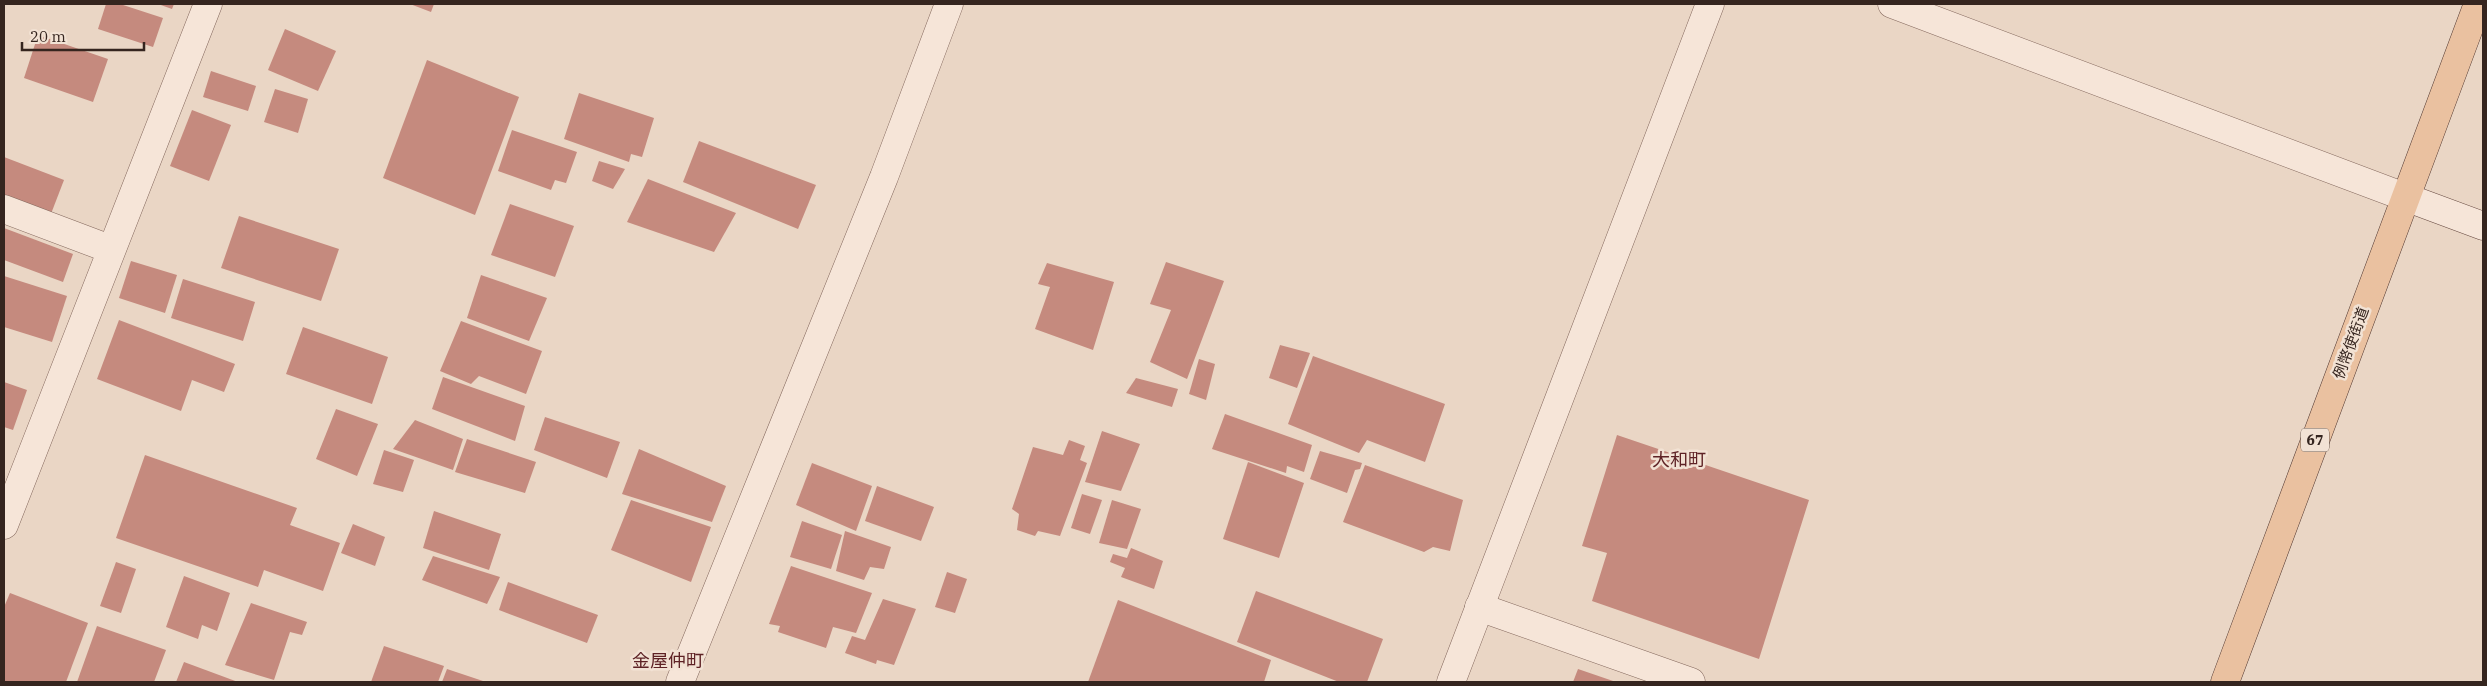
<svg xmlns="http://www.w3.org/2000/svg" width="2487" height="686" font-family="'IBM Plex Serif','Noto Sans JP',serif">
<style>
.building{fill:#c58a7e}
.lines{fill:none;stroke-linecap:round;stroke-linejoin:round}
.minor-casing{stroke:#84685d;stroke-width:29}
.tertiary-casing{stroke:#84685d;stroke-width:29}
.secondary-casing{stroke:#664940;stroke-width:29}
.primary-casing{stroke:#523831;stroke-width:29}
.minor{stroke:#f6e5d8;stroke-width:28}
.tertiary{stroke:#f6e5d8;stroke-width:28}
.secondary{stroke:#f6e5d8;stroke-width:28}
.primary{stroke:#eac1a0;stroke-width:28}
.labels{text-anchor:middle;stroke-width:5;stroke-linejoin:round;paint-order:stroke}
.shield{fill:#f2e2d4;stroke:#6e5e55;stroke-width:1}
.shield-label{font-size:14px;font-weight:bold;fill:#35251f}
.street-label{font-size:15px;fill:#35251f;stroke:#f2e2d4}
.quarter-label{font-size:18px;fill:#5e2225;stroke:#f2e2d4}
</style>
<rect width="100%" height="100%" fill="#ead6c5"/>
<g class="building">
<path d="M106,4H120L163,18L153,47L98,29Z"/>
<path d="M158,4H174L172,9Z"/>
<path d="M410,4H434L431,12Z"/>
<path d="M285,29L336,51L318,91L268,70Z"/>
<path d="M38,35L108,59L93,102L24,78Z"/>
<path d="M427,60L519,97L475,215L383,178Z"/>
<path d="M211,71L256,86L248,111L203,97Z"/>
<path d="M275,89L308,99L298,133L264,122Z"/>
<path d="M579,93L654,118L642,157L631,154L629,162L564,139Z"/>
<path d="M192,110L231,125L209,181L170,166Z"/>
<path d="M512,130L577,152L566,183L555,180L551,190L498,171Z"/>
<path d="M699,141L816,185L798,229L683,182Z"/>
<path d="M4,157L64,180L49,219L4,201Z"/>
<path d="M599,161L625,169L613,189L592,181Z"/>
<path d="M648,179L736,213L714,252L627,222Z"/>
<path d="M510,204L574,226L555,277L491,255Z"/>
<path d="M239,216L339,249L321,301L221,268Z"/>
<path d="M4,228L73,254L63,282L4,260Z"/>
<path d="M131,261L177,275L165,313L119,298Z"/>
<path d="M1166,262L1224,281L1187,379L1150,362L1171,310L1150,304Z"/>
<path d="M1047,263L1114,282L1093,350L1035,329L1050,287L1038,284Z"/>
<path d="M481,275L547,298L529,341L467,318Z"/>
<path d="M4,276L67,296L52,342L4,327Z"/>
<path d="M183,279L255,302L243,341L171,318Z"/>
<path d="M119,320L235,364L224,392L192,380L181,411L97,379Z"/>
<path d="M461,321L542,351L526,394L479,376L471,384L440,371Z"/>
<path d="M303,327L388,357L372,404L286,374Z"/>
<path d="M1280,345L1310,353L1297,388L1269,378Z"/>
<path d="M1313,356L1445,404L1425,462L1367,440L1359,453L1288,424Z"/>
<path d="M1199,359L1215,364L1206,400L1189,394Z"/>
<path d="M443,377L525,406L515,441L432,409Z"/>
<path d="M1136,378L1178,389L1172,407L1126,393Z"/>
<path d="M4,382L27,390L13,430L4,427Z"/>
<path d="M336,409L378,424L357,476L316,459Z"/>
<path d="M1225,414L1312,445L1304,472L1287,466L1286,473L1212,449Z"/>
<path d="M545,417L620,442L607,478L534,450Z"/>
<path d="M415,420L463,439L453,470L393,449Z"/>
<path d="M1102,431L1140,444L1121,491L1085,482Z"/>
<path d="M1617,435L1809,500L1759,659L1592,601L1607,553L1582,546Z"/>
<path d="M467,439L536,462L525,493L455,472Z"/>
<path d="M1069,440L1085,446L1080,460L1087,463L1060,536L1038,531L1035,536L1017,530L1019,514L1012,509L1033,447L1063,455Z"/>
<path d="M639,449L726,486L712,522L622,494Z"/>
<path d="M384,450L414,460L403,492L373,484Z"/>
<path d="M1320,451L1362,463L1360,469L1355,470L1347,493L1310,479Z"/>
<path d="M145,455L297,508L290,525L340,543L323,591L264,570L258,587L116,538Z"/>
<path d="M1248,462L1304,483L1279,558L1223,539Z"/>
<path d="M812,463L872,486L856,531L796,505Z"/>
<path d="M1365,465L1463,500L1450,551L1433,547L1424,552L1343,522Z"/>
<path d="M877,486L934,507L921,541L865,521Z"/>
<path d="M1082,494L1102,500L1090,534L1071,528Z"/>
<path d="M631,500L711,527L691,582L611,550Z"/>
<path d="M1112,500L1141,509L1127,549L1099,543Z"/>
<path d="M434,511L501,534L489,570L423,548Z"/>
<path d="M802,521L842,535L831,569L790,557Z"/>
<path d="M353,524L385,537L375,566L341,553Z"/>
<path d="M845,531L891,547L884,569L870,567L864,580L836,571Z"/>
<path d="M1131,548L1163,561L1154,589L1121,577L1125,568L1110,562L1113,554L1127,558Z"/>
<path d="M433,556L500,577L487,604L422,580Z"/>
<path d="M116,562L136,569L121,613L100,606Z"/>
<path d="M791,566L872,593L856,633L833,627L826,648L778,632L780,626L769,624Z"/>
<path d="M947,572L967,579L955,613L935,607Z"/>
<path d="M184,576L230,593L217,631L202,625L198,639L166,627Z"/>
<path d="M508,582L598,615L587,643L499,610Z"/>
<path d="M1256,591L1383,639L1367,682H1339L1237,642Z"/>
<path d="M10,593L88,623L66,682H4V607Z"/>
<path d="M883,599L916,609L894,665L877,660L876,664L845,653L852,636L865,640Z"/>
<path d="M1118,600L1271,660L1264,682H1088Z"/>
<path d="M251,603L307,622L302,635L290,632L274,680L225,665Z"/>
<path d="M97,626L166,650L154,682H77Z"/>
<path d="M384,646L444,666L438,682H371Z"/>
<path d="M184,662L238,682H176Z"/>
<path d="M447,669L486,682H442Z"/>
<path d="M1578,669L1616,682H1573Z"/>
</g>
<g class="lines">
<g class="minor-casing">
<g id="minor">
<path d="M4,209L110,249"/>
<path d="M4,525L208,4"/>
</g>
</g>
<g class="tertiary-casing">
<g id="tertiary">
<path d="M1892,4L2405,197"/>
<path d="M1479,607L1691,682"/>
<path d="M680,682L884,177L949,4"/>
<path d="M1451,682L1710,4"/>
</g>
</g>
<g class="secondary-casing">
<path id="secondary" d="M2405,197L2483,226"/>
</g>
<g class="primary-casing">
<path id="primary" d="M2225,682L2478,4"/>
</g>
<use href="#minor" class="minor"/>
<use href="#tertiary" class="tertiary"/>
<use href="#secondary" class="secondary"/>
<use href="#primary" class="primary"/>
</g>
<g class="labels">
<rect class="shield" x="2301" y="428.5" width="28" height="23" rx="4"/>
<g class="shield-label">
<text x="2315" y="445">67</text>
</g>
<g class="street-label">
<text transform="translate(2351 343) rotate(-70)" y="5">例幣使街道</text>
</g>
<g class="quarter-label">
<text x="1679" y="466">大和町</text>
<text x="668" y="667">金屋仲町</text>
</g>
</g>
<rect width="2487" height="686" fill="none" stroke="#35251f" stroke-width="10"/>
<path d="M22 42v8h122v-8" fill="none" stroke="#35251f" stroke-width="2.5"/>
<text x="30" y="42" font-size="15" fill="#35251f" stroke="#f2e2d4" stroke-width="4" paint-order="stroke">20 m</text>
</svg>
